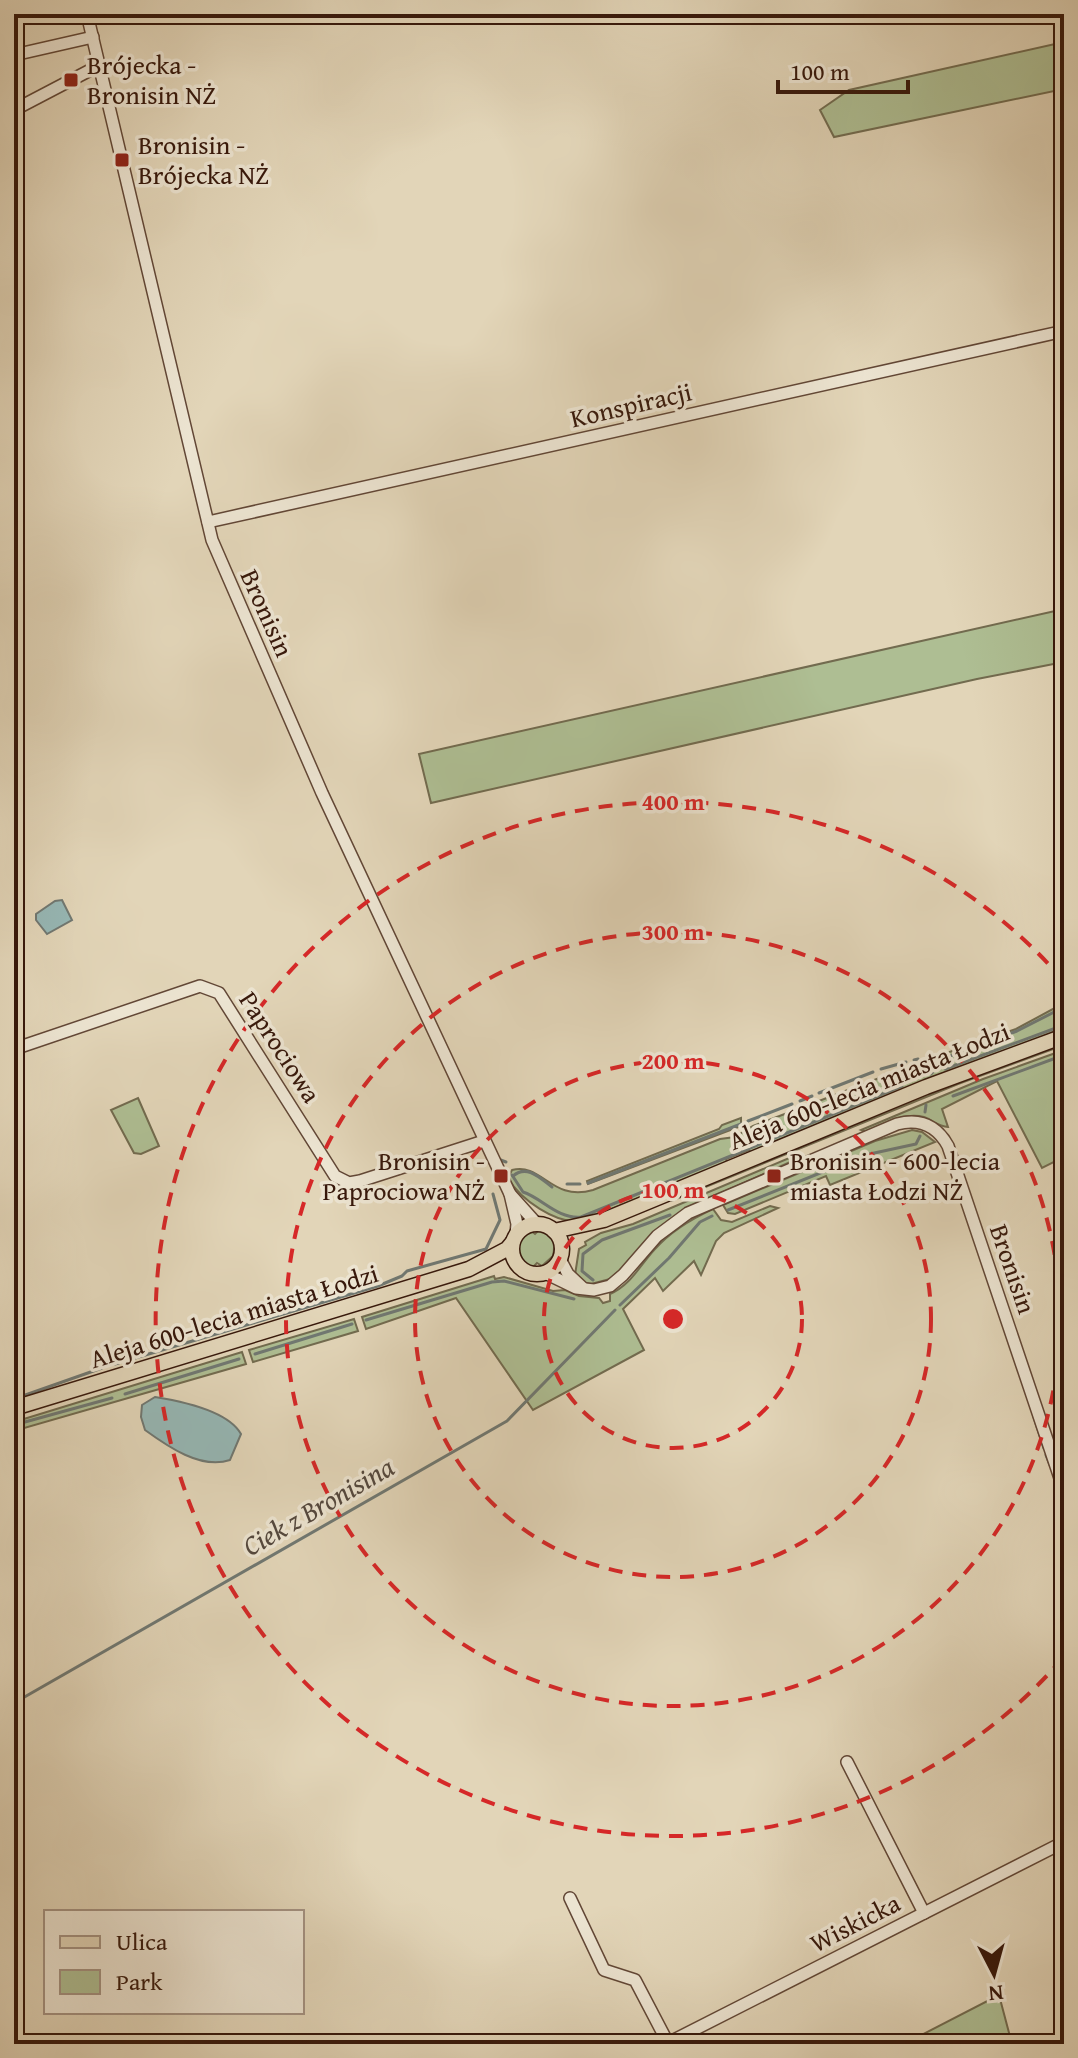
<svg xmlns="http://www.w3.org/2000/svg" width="1078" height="2058" font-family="'Gentium Book Plus',serif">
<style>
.green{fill:#aebe93;stroke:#726b4f;stroke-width:2}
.water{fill:#96b8b6;stroke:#707872;stroke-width:2}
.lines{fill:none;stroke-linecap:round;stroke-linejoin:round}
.stream{stroke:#707872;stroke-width:3}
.minor-casing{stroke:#624736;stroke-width:14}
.major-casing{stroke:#37180b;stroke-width:17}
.minor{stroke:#ece4d1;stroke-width:11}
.major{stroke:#e2d5b8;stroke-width:14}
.ring{fill:none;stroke:#d62828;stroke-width:4;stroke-dasharray:14 10}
.poi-dot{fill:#8f2418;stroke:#ece4d1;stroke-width:3}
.labels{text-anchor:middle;stroke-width:7;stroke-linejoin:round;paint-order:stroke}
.poi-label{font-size:26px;fill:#37180b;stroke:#ece4d1;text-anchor:start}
.street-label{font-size:26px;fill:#37180b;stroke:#ece4d1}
.water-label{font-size:28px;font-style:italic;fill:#54483e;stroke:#ece4d1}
.centre{fill:#d62828;stroke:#ece4d1;stroke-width:4}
.ring-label{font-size:24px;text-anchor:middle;font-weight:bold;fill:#d62828;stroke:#ece4d1;stroke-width:7;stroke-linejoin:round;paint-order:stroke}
</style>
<rect width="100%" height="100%" fill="#e2d5b8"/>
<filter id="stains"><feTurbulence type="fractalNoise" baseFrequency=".0025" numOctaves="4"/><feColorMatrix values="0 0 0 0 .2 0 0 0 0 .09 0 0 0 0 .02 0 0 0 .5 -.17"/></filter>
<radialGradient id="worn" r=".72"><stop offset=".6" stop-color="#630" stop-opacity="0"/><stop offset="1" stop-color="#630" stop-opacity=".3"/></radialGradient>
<g class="green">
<path d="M1064,42V89L834,137L820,110L849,90Z"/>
<path d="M1064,609V662L977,679L431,803L419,754Z"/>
<path d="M1064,1003V1030L751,1153L749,1150L726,1159L727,1162L582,1221C556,1225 520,1199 508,1178L512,1170C542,1162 551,1202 593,1190L720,1139L735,1137L753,1126L882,1077L898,1072L907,1082L921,1077L919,1068L926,1060L1016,1029Z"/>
<path d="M1064,1042V1045L958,1084L671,1201L947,1085Z"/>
<path d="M1064,1050V1157L1042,1168L997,1081L942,1109L948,1127C938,1127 933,1120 924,1117C903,1112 884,1124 866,1132L861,1130L983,1079Z"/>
<path d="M138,1098L159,1146L141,1154L134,1153L111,1110Z"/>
<path d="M741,1118V1126L588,1184L587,1181L719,1129L722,1125Z"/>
<path d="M912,1130L922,1132L935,1142L830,1185L826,1176L735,1214L728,1213L723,1205L875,1141Z"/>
<path d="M794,1156L797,1159L694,1205L610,1279L591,1284L581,1282L575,1275L579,1249L586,1245L585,1242L601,1233L633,1224Z"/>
<path d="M770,1206L778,1208L724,1233L716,1241L701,1275L694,1261L663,1291L655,1278L623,1309L644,1350L533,1410L456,1298L366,1329L362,1317L494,1276L495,1279L504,1277L553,1291L565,1290L579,1296L599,1298L603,1303L610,1301V1294C631,1285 640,1265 655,1249C671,1231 691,1219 713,1209L721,1220L732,1222Z"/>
<path d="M530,1230L535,1234L539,1230C552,1233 556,1243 553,1256L542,1266L537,1263L533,1267L524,1264L518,1255V1242Z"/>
<path d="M354,1319L358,1331L253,1362L249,1350Z"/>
<path d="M242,1352L246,1364L14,1431V1422Z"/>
<path d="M999,1995L1012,2044H904Z"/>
</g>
<g class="water">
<path d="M62,900L72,920L47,934L36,920V914L55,901Z"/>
<path d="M155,1397C180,1401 228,1411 241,1434L230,1460C201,1470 167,1446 145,1430L141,1417L142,1405Z"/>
</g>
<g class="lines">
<g class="stream">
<path d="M914,1060L918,1059"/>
<path d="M925,1064L933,1070"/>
<path d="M881,1069L906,1062"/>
<path d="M945,1069L1064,1025"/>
<path d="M931,1074L945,1058L1017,1031L1064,1007"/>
<path d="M819,1093L873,1072"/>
<path d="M953,1096L1064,1055"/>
<path d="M800,1101L812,1096"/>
<path d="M925,1112L926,1105"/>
<path d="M748,1121L792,1104"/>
<path d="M498,1159L506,1162"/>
<path d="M512,1175L523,1192C542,1198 557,1219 581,1217L902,1086"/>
<path d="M513,1176C527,1164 540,1178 552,1187"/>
<path d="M588,1183L741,1124"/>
<path d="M567,1184H580"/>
<path d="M728,1210L865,1155L916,1144L920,1136"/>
<path d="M593,1280L582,1271L583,1254L602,1240L670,1215"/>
<path d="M620,1305L669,1258L700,1222L712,1216"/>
<path d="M366,1320L492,1282L504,1281L574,1299"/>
<path d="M255,1354L352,1324"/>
<path d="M115,1364L378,1286L402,1276L407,1271L486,1249L500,1220L493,1194"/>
<path d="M125,1394L239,1359"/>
<path d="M14,1399L102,1368"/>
<path d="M1034,1417L1044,1448"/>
<path d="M14,1425L112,1398"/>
<path d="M1046,1455L1050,1465"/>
<path d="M1060,1495L1064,1507"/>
<path d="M14,1703L507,1421L615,1310"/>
</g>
<g class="minor-casing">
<g id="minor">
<path d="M87,14L212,540L322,793L510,1194L517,1224L516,1234"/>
<path d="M14,55L93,37"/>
<path d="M14,110L100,65"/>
<path d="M208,522L1064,331"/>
<path d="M14,1049L200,986L219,993L335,1176L349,1183L360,1181L484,1141"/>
<path d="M510,1194L536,1223"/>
<path d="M560,1259L568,1274L583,1288"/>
<path d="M545,1273L576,1288L594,1290L610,1286L623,1275L657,1236L688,1213L897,1124C920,1118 937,1126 948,1146L1064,1490"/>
<path d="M847,1762L924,1913"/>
<path d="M570,1898L604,1970L635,1980L668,2043"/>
<path d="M666,2044L1064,1842"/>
</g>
</g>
<g class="major-casing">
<g id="major">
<circle cx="537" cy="1249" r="25"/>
<path d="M554,1231L604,1220L926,1087L1064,1036"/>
<path d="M14,1408L469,1269L507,1249L512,1243"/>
</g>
</g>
<use href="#minor" class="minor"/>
<use href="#major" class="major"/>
</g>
<g class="ring">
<circle cx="673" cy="1319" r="129"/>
<circle cx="673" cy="1319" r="258"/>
<circle cx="673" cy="1319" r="387"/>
<path d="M1063 1658A517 517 0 1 1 1063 980"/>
</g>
<g class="poi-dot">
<rect x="63" y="72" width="16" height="16" rx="4"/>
<rect x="114" y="152" width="16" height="16" rx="4"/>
<rect x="493" y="1168" width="16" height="16" rx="4"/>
<rect x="766" y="1168" width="16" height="16" rx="4"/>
</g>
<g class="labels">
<g class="poi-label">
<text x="87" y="74">Brójecka -<tspan x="87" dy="30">Bronisin NŻ</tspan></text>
<text x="138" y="154">Bronisin -<tspan x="138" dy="30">Brójecka NŻ</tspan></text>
<text x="485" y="1170" text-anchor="end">Bronisin -<tspan x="485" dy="30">Paprociowa NŻ</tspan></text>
<text x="790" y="1170">Bronisin - 600-lecia<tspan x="790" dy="30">miasta Łodzi NŻ</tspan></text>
</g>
<g class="street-label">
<text transform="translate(631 405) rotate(-13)" y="9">Konspiracji</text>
<text transform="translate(267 613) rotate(66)" y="9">Bronisin</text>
<text transform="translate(280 1047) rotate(57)" y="9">Paprociowa</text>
<text transform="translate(869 1086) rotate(-22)" y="9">Aleja 600-lecia miasta Łodzi</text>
<text transform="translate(1013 1269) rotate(71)" y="9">Bronisin</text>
<text transform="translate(234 1316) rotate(-17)" y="9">Aleja 600-lecia miasta Łodzi</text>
<text transform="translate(855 1923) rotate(-27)" y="9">Wiskicka</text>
</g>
<g class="water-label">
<text transform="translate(318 1506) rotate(-30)" y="10">Ciek z Bronisina</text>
</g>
</g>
<circle cx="673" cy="1319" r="12" class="centre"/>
<g class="ring-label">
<text x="673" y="810">400 m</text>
<text x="673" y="940">300 m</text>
<text x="673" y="1069">200 m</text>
<text x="673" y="1198">100 m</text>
</g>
<rect width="1078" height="2058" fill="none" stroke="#e2d5b8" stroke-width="48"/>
<rect x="16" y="16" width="1046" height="2026" fill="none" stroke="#37180b" stroke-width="4"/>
<rect x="24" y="24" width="1030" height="2010" fill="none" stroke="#37180b" stroke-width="2"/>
<rect x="44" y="1910" width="260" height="104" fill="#ece4d1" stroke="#a49282" stroke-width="2"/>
<rect x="60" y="1936" width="40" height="12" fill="#e2d5b8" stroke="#a49282" stroke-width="2"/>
<text x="116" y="1950" font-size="24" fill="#37180b">Ulica</text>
<rect x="60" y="1970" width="40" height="24" fill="#aebe93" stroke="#a49282" stroke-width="2"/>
<text x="116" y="1990" font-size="24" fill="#37180b">Park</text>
<g transform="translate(994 1974) rotate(174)" stroke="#ece4d1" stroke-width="6" paint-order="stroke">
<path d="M0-6L14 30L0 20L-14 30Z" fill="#37180b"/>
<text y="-12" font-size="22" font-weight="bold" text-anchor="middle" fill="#37180b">N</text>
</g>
<path d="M778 80v12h130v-12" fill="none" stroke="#37180b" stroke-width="4"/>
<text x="790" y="80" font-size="24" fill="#37180b" stroke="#ece4d1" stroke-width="6" paint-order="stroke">100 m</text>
<rect width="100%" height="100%" filter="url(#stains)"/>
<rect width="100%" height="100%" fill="url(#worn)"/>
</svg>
